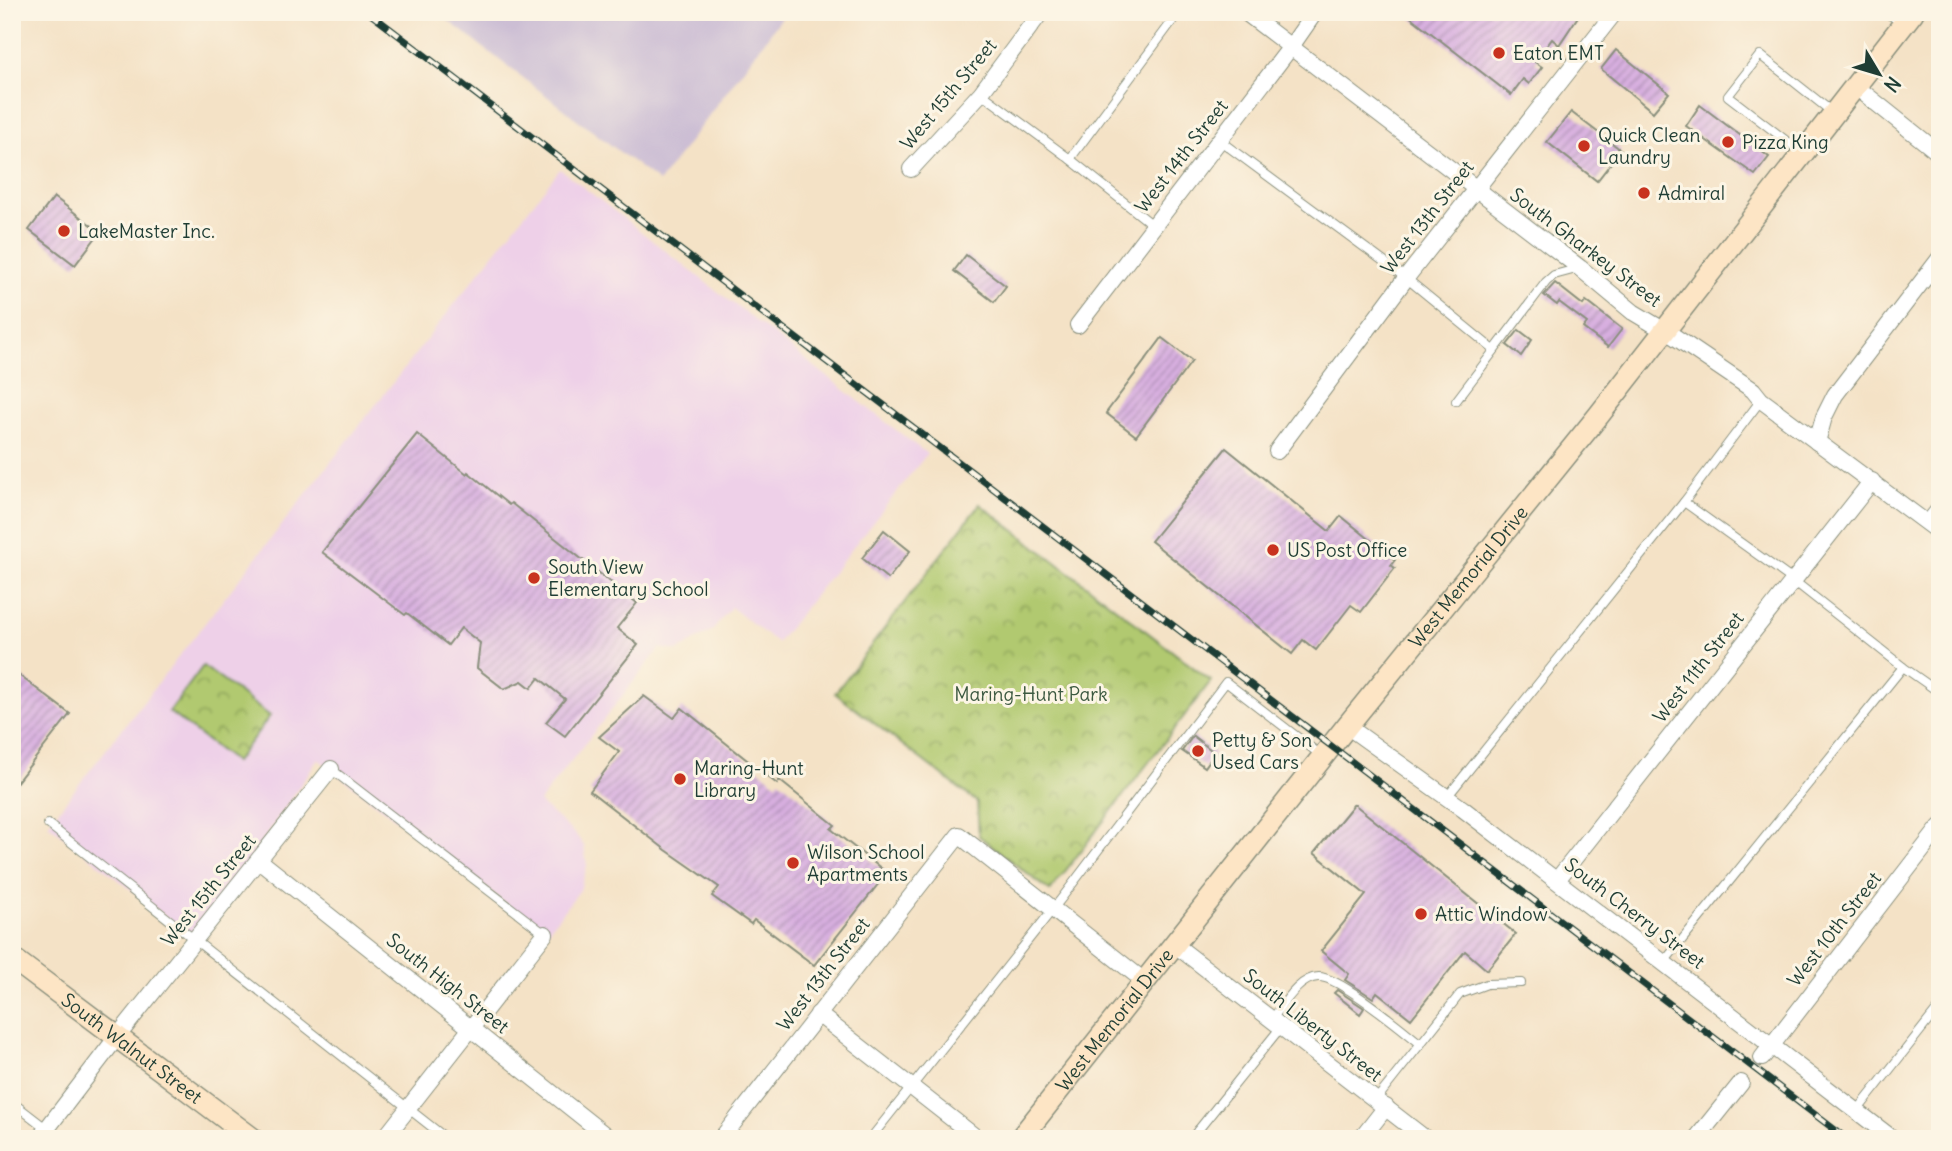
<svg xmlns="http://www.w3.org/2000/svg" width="1952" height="1151" font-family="Delius,sans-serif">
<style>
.built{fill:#eed0e8}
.industrial{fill:#ccbed4}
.park{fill:url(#park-crowns);stroke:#688352;stroke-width:2}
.building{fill:url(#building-hatch)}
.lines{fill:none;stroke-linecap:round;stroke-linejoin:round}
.service-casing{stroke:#8a907d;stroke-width:10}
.minor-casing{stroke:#8a907d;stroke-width:18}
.secondary-casing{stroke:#8a907d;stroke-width:24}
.service{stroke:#fff;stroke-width:8}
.minor{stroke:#fff;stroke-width:16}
.secondary{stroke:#fde5c5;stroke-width:21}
.rail-casing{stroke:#1f3d34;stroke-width:7}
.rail{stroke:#fcf5e5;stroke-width:4.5;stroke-dasharray:13;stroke-linecap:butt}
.poi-dot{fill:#c8321e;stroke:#fcf5e5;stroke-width:2.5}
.labels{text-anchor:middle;stroke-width:6;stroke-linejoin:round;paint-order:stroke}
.poi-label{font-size:19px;fill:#1f3d34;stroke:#fcf5e5;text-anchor:start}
.street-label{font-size:19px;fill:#1f3d34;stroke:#fcf5e5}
.park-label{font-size:19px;fill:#3c5940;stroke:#fcf5e5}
</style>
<defs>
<pattern id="park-crowns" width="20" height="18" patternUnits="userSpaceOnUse" patternTransform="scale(1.75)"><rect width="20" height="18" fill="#b1c96f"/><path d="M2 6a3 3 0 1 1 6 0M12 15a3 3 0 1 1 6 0" fill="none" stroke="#8fa45c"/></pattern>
<pattern id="building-hatch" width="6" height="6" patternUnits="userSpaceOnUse" patternTransform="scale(1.75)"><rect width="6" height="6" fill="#d8afe0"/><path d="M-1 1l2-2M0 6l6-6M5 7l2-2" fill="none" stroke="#af90b6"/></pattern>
</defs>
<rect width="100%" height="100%" fill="#fcf5e5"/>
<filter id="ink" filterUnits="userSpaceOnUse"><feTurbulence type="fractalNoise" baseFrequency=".0143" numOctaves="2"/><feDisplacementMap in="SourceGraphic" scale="14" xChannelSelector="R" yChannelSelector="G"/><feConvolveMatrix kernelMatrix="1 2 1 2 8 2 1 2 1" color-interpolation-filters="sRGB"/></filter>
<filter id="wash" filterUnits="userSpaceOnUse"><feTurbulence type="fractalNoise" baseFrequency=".00686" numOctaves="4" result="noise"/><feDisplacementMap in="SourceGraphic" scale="28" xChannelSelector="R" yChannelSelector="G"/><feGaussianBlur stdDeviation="1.57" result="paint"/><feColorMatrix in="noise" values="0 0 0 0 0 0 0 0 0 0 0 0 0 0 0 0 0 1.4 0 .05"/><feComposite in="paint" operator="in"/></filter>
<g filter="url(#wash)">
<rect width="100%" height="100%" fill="#f4e2c6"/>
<path class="built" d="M560,169L927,454L777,643L731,607L713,630L678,651L660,648L539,802L576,835L584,846L587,866L580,890L545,934L318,759L195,940L48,824Z"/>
<path class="industrial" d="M437,12H786L659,182Z"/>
<g class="park">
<path d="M980,504L1211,681L1050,891L979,836L977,802L835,693Z"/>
<path d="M203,666L270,716L235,762L169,712Z"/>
</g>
<g id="blocks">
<g class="building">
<path d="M1404,12H1581L1559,45L1552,39L1535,62L1542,67L1529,84L1523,79L1511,95Z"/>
<path d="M1616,50L1669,93L1653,112L1601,69Z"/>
<path d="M1700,105L1769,157L1755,175L1686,126Z"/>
<path d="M1571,112L1621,150L1597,181L1547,142Z"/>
<path d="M54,197L100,232L75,265L29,230Z"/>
<path d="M966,255L1006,286L994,302L954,271Z"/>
<path d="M1555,283L1583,305L1586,301L1622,329L1608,347L1583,328L1587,323L1559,302L1557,305L1544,295Z"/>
<path d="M1519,330L1532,340L1521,356L1507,345Z"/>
<path d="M1162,338L1192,361L1136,436L1106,413Z"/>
<path d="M417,434L467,474L468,472L509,505L511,503L637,603L617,628L638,645L565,736L546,722L565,699L539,678L531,688L522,681L504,689L477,668L480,643L461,628L448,645L407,613L405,615L322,552Z"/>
<path d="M1226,448L1329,531L1341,516L1395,560L1391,565L1395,568L1361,612L1351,605L1316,650L1303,640L1292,654L1151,541Z"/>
<path d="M884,530L910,551L888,579L862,558Z"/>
<path d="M12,670L70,714L12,788Z"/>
<path d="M644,696L674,718L682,708L777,784L779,780L835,825L831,829L887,873L814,965L754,920L751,924L712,896L719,887L666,850L590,791L619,752L599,737Z"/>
<path d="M1193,736L1215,753L1205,767L1182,751Z"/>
<path d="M1354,804L1516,934L1487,970L1465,951L1411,1019L1377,992L1373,998L1345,980L1349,974L1321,951L1366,895L1314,853Z"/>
<path d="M1337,990L1364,1008L1360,1014L1334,993Z"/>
</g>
</g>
</g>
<g filter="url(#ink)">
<use href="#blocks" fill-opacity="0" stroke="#8a907d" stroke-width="2"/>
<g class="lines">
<g class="service-casing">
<g id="service">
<path d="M1885,12L1903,23"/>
<path d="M981,93L1070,159L1154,226"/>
<path d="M1219,140L1406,278L1494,350"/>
<path d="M1801,152L1728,96L1760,55L1832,112"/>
<path d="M1070,159L1179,12"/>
<path d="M1761,400L1684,502L1794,581L1903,667"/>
<path d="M1456,401L1546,282L1554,275L1580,268"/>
<path d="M1924,522L1940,502"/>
<path d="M331,769L545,934"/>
<path d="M1447,797L1684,502"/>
<path d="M48,824L447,1139"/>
<path d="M1664,962L1903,667L1940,693"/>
<path d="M1272,1019C1283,1006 1298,978 1318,977C1338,975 1403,1030 1421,1044"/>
<path d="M1376,1100L1460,994L1487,984L1521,983"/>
<path d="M12,1102L60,1139"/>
<path d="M1857,1111L1940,1006"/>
<path d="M1198,1130L1209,1139"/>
<path d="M870,1139L1061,899L1226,682L1322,756"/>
<path d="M1191,1139L1281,1027"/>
</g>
</g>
<g class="minor-casing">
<g id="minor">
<path d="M1245,12L1580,268L1633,312L1675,337L1753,390L1761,400L1940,533"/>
<path d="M1855,86L1940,154"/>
<path d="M911,169L981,93L1041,12"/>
<path d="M1078,325L1290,48L1315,12"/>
<path d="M1817,442L1824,417L1835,395L1940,258"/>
<path d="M1277,451L1406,278L1615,12"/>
<path d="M1347,726L1463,809L1893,1139"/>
<path d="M260,861L610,1139"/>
<path d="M1557,880L1872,481"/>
<path d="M1174,944L1426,1139"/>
<path d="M818,1014L978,1139"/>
<path d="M1762,1058L1940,827"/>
<path d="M39,1139L117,1037L331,769"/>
<path d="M384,1139L545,934"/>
<path d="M721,1139L959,835L1144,981"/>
<path d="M1361,1139L1386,1107"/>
<path d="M1696,1139L1741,1083"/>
</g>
</g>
<g class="secondary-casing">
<g id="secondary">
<path id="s1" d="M12,958L253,1139"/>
<path id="s2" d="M1020,1139L1347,726L1599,415L1913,12"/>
</g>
</g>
<use href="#service" class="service"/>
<use href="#minor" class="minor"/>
<use href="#secondary" class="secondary"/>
<g class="rail-casing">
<path id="rail" d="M368,12L1847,1139"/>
</g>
<use href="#rail" class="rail"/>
</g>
</g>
<g class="poi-dot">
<circle cx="1499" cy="53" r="7"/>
<circle cx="1728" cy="142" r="7"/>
<circle cx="1584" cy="146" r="7"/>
<circle cx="1644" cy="193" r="7"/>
<circle cx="64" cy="231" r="7"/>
<circle cx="1273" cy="550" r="7"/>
<circle cx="534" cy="578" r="7"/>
<circle cx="1198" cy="751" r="7"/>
<circle cx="680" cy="779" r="7"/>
<circle cx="793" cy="863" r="7"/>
<circle cx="1421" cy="914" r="7"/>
</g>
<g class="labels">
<g class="poi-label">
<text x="1513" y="60">Eaton EMT</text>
<text x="1598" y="142">Quick Clean<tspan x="1598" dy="22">Laundry</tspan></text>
<text x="1742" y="149">Pizza King</text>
<text x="1658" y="200">Admiral</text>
<text x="78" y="238">LakeMaster Inc.</text>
<text x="1287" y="557">US Post Office</text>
<text x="548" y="574">South View<tspan x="548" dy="22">Elementary School</tspan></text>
<text x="1212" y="747">Petty &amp; Son<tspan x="1212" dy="22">Used Cars</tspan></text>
<text x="694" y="775">Maring-Hunt<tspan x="694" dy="22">Library</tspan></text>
<text x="807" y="859">Wilson School<tspan x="807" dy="22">Apartments</tspan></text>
<text x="1435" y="921">Attic Window</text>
</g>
<g class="street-label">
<text transform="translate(948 94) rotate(-50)" y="7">West 15th Street</text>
<text transform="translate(1181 156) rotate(-52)" y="7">West 14th Street</text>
<text transform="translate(1427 217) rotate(-52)" y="7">West 13th Street</text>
<text transform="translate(1586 247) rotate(37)" y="7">South Gharkey Street</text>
<text dy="7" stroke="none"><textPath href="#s2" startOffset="719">West Memorial Drive</textPath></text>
<text transform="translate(1698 667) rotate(-52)" y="7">West 11th Street</text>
<text transform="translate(208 890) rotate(-51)" y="7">West 15th Street</text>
<text transform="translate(1635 913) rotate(37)" y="7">South Cherry Street</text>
<text transform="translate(1834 929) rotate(-52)" y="7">West 10th Street</text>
<text transform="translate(823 974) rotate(-52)" y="7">West 13th Street</text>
<text transform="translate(448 983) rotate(38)" y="7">South High Street</text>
<text dy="7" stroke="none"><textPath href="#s2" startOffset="152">West Memorial Drive</textPath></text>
<text transform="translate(1313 1025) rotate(38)" y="7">South Liberty Street</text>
<text dy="7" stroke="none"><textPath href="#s1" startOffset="150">South Walnut Street</textPath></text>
</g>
<g class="park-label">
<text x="1031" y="701">Maring-Hunt Park</text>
</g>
</g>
<rect width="1952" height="1151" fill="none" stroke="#fcf5e5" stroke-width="42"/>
<g transform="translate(1879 74) rotate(128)" stroke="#fcf5e5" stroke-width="5" paint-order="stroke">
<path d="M0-5L12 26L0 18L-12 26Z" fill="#1f3d34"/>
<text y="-10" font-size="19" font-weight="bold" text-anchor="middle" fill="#1f3d34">N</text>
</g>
</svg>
